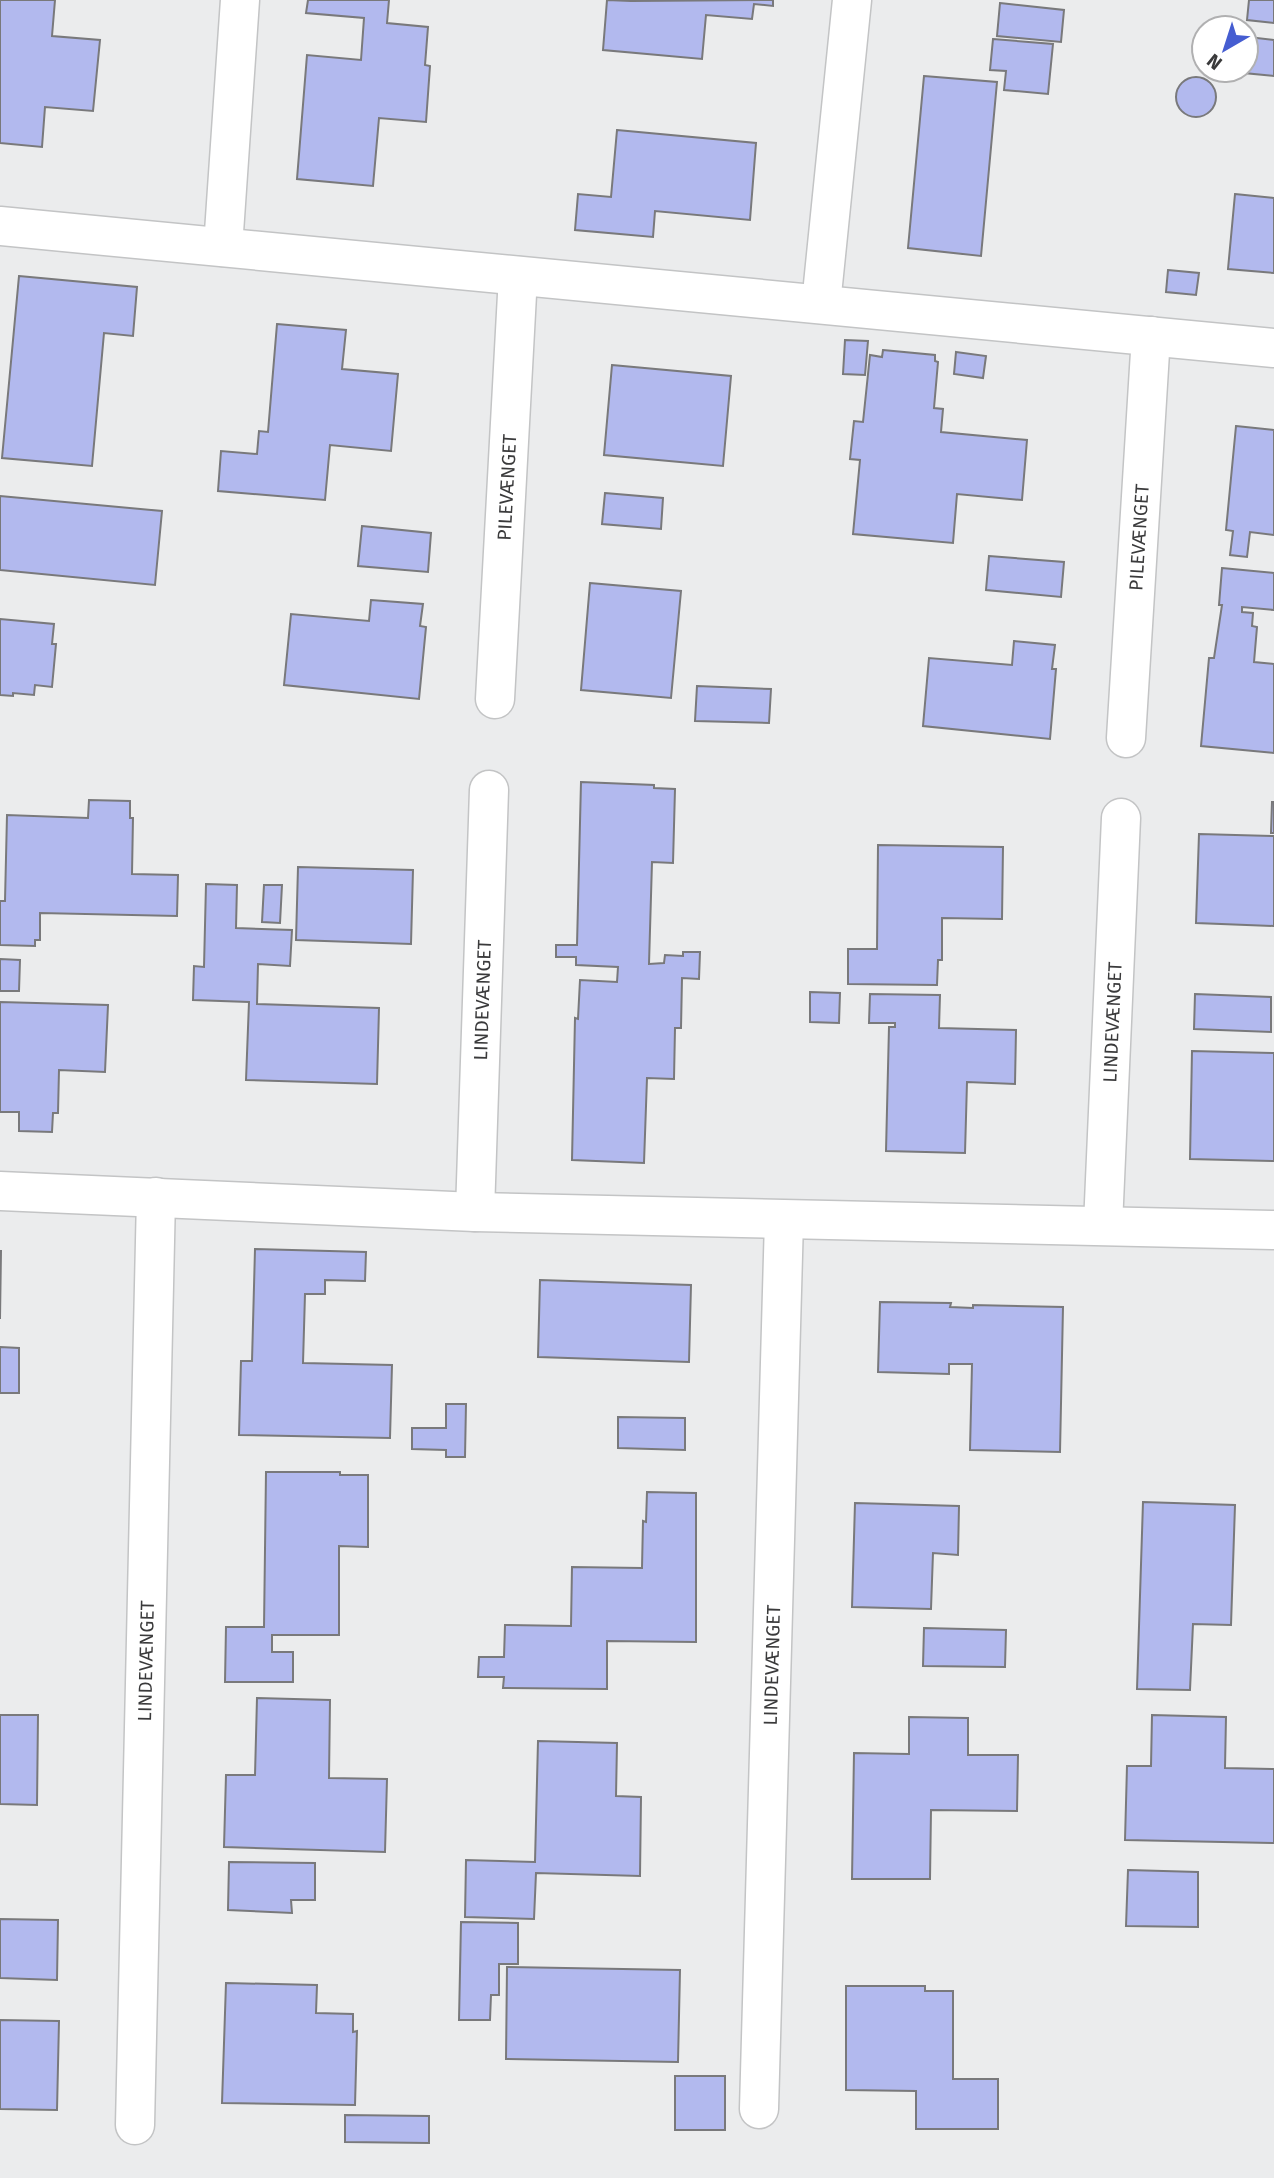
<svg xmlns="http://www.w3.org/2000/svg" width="1274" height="2178" font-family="'Fira Sans',sans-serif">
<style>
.building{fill:#b2b9ee;stroke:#79797b;stroke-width:2}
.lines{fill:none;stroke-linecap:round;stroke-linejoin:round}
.minor-casing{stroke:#c3c4c5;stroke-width:41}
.minor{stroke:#fff;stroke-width:38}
.labels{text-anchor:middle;stroke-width:5;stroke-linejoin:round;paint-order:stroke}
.street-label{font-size:19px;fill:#3a3a3b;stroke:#fff}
</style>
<rect width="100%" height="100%" fill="#ebeced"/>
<g class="building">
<path d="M0,0H55L52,36L100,40L93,111L45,107L42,147L0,143Z"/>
<path d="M308,0H389L387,23L428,27L425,65L430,66L426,122L379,118L373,186L297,179L307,55L361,60L364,18L306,13Z"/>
<path d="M607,0L631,1L773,0V6L754,4L752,19L706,15L702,59L603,50Z"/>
<path d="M1249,0H1274V23L1247,20Z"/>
<path d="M1000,3L1064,10L1061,42L997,36Z"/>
<path d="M1248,37L1274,40V76L1244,73Z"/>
<path d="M993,39L1053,44L1048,94L1004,90L1006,71L990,70Z"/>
<path d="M924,76L997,82L981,256L908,248Z"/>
<circle cx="1196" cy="97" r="20"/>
<path d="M617,130L756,143L750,220L655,211L653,237L575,230L578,194L611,197Z"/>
<path d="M1235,194L1274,198V273L1228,269Z"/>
<path d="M1168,270L1199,273L1196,295L1166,292Z"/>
<path d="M19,276L137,287L133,336L104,333L92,466L2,458Z"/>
<path d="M277,324L346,330L342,369L398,374L391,451L330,445L325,500L218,491L221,451L257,454L259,431L268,432Z"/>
<path d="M845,340L868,341L865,375L843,374Z"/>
<path d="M883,350L935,355V361L938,362L934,408L943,409L941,432L1027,440L1022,500L957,494L953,543L853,534L860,460L850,459L854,421L863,422L870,355L882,357Z"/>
<path d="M956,352L986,356L983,378L954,374Z"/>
<path d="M612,365L731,376L723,466L604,455Z"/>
<path d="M1236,426L1274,430V535L1250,532L1247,557L1230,555L1233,531L1226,530Z"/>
<path d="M605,493L663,498L661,529L602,524Z"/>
<path d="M0,496L162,511L155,585L0,570Z"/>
<path d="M362,526L431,533L428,572L358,566Z"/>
<path d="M989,556L1064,562L1061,597L986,590Z"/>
<path d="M1222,568L1274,573V610L1242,607V612L1253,613L1252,626L1257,627L1254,662L1274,664V753L1201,746L1209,658H1214L1222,605H1219Z"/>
<path d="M590,583L681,591L671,698L581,690Z"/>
<path d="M371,600L423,604L420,626L426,627L419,699L284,685L291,614L369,621Z"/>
<path d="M0,619L54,624L52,644H56L52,687L35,685L34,695L13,693V696L0,695Z"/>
<path d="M1014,641L1055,645L1052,669H1056L1050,739L923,726L929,658L1012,665Z"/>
<path d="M697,686L771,689L769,723L695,721Z"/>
<path d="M581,782L654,785V788L675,789L673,863L652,862L649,964L664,963L665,955L683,956V952H700L699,979L682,978L681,1028H675L674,1079L647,1078L644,1163L572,1160L575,1018L578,1019L580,980L617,982L618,967L576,965V957H556V945H577Z"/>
<path d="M89,800L130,801V818H133L132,874L178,875L177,916L40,913V940H35V946L0,945V901H5L7,815L88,818Z"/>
<path d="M1272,802H1274V833H1271Z"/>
<path d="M1199,834L1274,836V926L1196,923Z"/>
<path d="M878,845L1003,847L1002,919L942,918V960H938L937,985L848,984V949H877Z"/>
<path d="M298,867L413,870L411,944L296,940Z"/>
<path d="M206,884L237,885L236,928L292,930L290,966L258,964L257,1004L379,1008L377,1084L246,1080L249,1002L193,1000L194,966L204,967Z"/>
<path d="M264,885H282L280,923L262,922Z"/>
<path d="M0,959L20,960L19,991H0Z"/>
<path d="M810,992L840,993L839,1023L810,1022Z"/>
<path d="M870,994L940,995L939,1028L1016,1030L1015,1084L967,1082L965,1153L886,1151L889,1027H895V1023H869Z"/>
<path d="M1195,994L1271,997V1032L1194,1029Z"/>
<path d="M0,1002L108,1005L105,1072L59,1070L58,1113H53L52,1132L19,1131V1112H0Z"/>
<path d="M1192,1051L1274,1053V1161L1190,1159Z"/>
<path d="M255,1249L366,1252L365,1281L325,1280V1294H305L303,1363L392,1365L390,1438L239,1435L241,1361H252Z"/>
<path d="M0,1251H1L0,1319Z"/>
<path d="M540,1280L691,1285L689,1362L538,1357Z"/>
<path d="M880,1302L951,1303L950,1307L973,1308V1305L1063,1307L1060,1452L970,1450L972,1364H949V1374L878,1372Z"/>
<path d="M0,1347L19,1348V1393H0Z"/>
<path d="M446,1404H466L465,1457H446V1450L412,1449V1428H446Z"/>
<path d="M618,1417L685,1418V1450L618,1448Z"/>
<path d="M266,1472H340V1475H368V1547L339,1546V1635H272V1652H293V1682H225L226,1627H264Z"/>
<path d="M647,1492L696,1493V1642L607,1641V1689L503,1688L504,1677H478L479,1657H504L505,1625L571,1626L572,1567L642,1568L643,1521L646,1522Z"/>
<path d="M1143,1502L1235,1505L1231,1625L1193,1624L1190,1690L1137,1689Z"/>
<path d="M855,1503L959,1506L958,1555L933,1553L931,1609L852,1607Z"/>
<path d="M924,1628L1006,1630L1005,1667L923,1666Z"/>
<path d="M257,1698L330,1700L329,1778L387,1779L385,1852L224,1847L226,1775H255Z"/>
<path d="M0,1715H38L37,1805L0,1804Z"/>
<path d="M1152,1715L1226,1717L1225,1768L1274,1769V1843L1125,1840L1127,1766H1151Z"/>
<path d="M909,1717L968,1718V1755H1018L1017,1811L931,1810L930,1879H852L854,1753L909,1754Z"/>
<path d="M538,1741L617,1743L616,1796L641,1797L640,1876L536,1873L534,1919L465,1917L466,1860L535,1862Z"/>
<path d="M229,1862L315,1863V1900H291L292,1913L228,1910Z"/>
<path d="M1128,1870L1198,1872V1927L1126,1926Z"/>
<path d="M0,1919L58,1920L57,1980L0,1978Z"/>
<path d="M461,1922L518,1923V1964H499V1995H491L490,2020H459Z"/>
<path d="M507,1967L680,1970L678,2062L506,2059Z"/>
<path d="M226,1983L317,1985L316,2013L353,2014V2032L357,2031L355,2105L222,2103Z"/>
<path d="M846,1986H925V1991H953V2079H998V2129H916V2091L846,2090Z"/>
<path d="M0,2020L59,2021L57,2110L0,2109Z"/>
<rect x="675" y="2076" width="50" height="54"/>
<path d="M345,2115L429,2116V2143L345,2142Z"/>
</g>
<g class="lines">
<g class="minor-casing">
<g id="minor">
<path d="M0,226L1274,348"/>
<path d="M223,247L240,0"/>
<path d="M821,304L852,0"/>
<path id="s1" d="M495,699L518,276"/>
<path id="s2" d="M1126,738L1151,336"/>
<path d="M0,1191L475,1212L1274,1230"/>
<path id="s3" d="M475,1212L489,790"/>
<path id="s4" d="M1103,1225L1121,818"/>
<path id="s5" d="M759,2109L784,1220"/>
<path id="s6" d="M135,2125L156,1197"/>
</g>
</g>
<use href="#minor" class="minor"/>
</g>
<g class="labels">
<g class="street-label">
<text dy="7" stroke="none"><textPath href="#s1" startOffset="212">PILEVÆNGET</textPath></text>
<text dy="7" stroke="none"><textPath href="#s2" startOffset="201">PILEVÆNGET</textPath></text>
<text dy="7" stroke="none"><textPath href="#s3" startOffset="212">LINDEVÆNGET</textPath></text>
<text dy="7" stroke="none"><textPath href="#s4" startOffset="203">LINDEVÆNGET</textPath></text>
<text dy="7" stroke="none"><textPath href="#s6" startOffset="464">LINDEVÆNGET</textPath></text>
<text dy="7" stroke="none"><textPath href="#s5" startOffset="444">LINDEVÆNGET</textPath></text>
</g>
</g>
<g transform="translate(1225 49) rotate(219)"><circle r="33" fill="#ffffff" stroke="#b0b0b1" stroke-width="2"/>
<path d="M0-5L12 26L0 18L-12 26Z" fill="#455dd1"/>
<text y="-10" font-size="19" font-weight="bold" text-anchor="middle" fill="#3a3a3b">N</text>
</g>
</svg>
